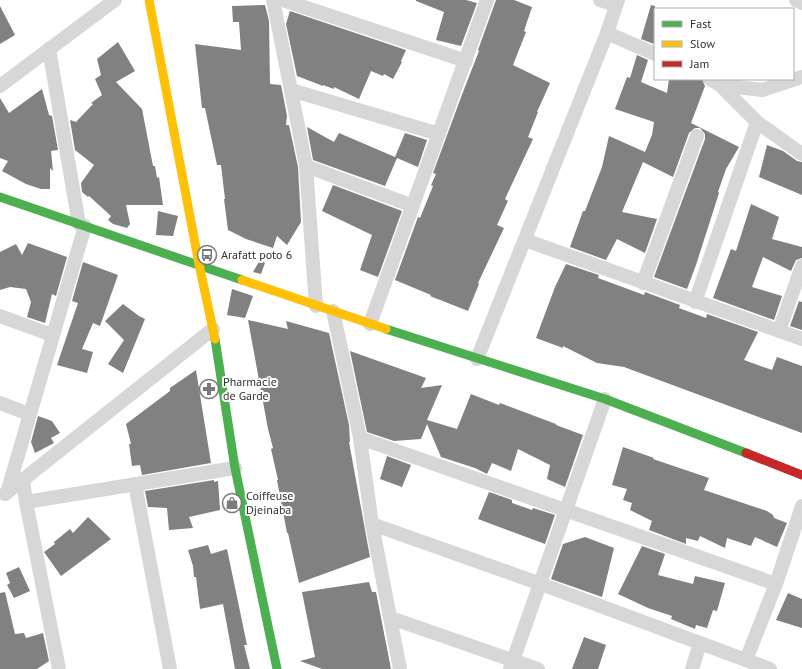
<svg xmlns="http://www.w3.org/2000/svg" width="802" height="669" font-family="'PT Sans',sans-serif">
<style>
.building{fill:#818181}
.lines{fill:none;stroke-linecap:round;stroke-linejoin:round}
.street{stroke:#d7d7d7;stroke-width:14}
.fast{stroke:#4caf50;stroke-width:9}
.slow{stroke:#ffc107;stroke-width:9}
.jam{stroke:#c62828;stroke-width:9}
.labels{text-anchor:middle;stroke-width:4;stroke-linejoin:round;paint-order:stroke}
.poi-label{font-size:12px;fill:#333;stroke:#fff;text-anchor:start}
</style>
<rect width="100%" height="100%" fill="#fff"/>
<g class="building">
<path d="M416,0H466L477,3L461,46L436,40L444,12L416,1Z"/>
<path d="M496,0H514L532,7L524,31L526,32L513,65L550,83L537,112H538L528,137L533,139L505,199L508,201L497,225L504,228L478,283L479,284L468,311L430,296L431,295L395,280L418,217L420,218L433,186L431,185L436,174L433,173L463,92L479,51L478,50Z"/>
<path d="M265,5L269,21L270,84L281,85L283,95L287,116L286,125H289L298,167L301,222L287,245L277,236L273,248L246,239L228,230L224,199H225L221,165H217L205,108H202L195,44L241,50L239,22H233L232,6Z"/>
<path d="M651,5L655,6V41L654,44L641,39Z"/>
<path d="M0,6L15,35L0,44Z"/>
<path d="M290,11L406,50L401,61L402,62L393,79L384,74L383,76L371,71L359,99L334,87V89L323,85V86L297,76L286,24Z"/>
<path d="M118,42L135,71L116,82L142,109L153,166H155L157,178L159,177L163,205H126L130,224L127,228L113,224L108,220L111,216L89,196L88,197L82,192L81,183L94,165L75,150L70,120L76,122L93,104L91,103L102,95L95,79L101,75L97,59Z"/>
<path d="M637,55L648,60L641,82L667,93L669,79H702L705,86L691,123L739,147L726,169L718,192L719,193L696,265L687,289L654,277L705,139V134L700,128H695L689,133L673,177L643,162L622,212L657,219L645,253L617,239L606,260L570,247L583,211H585L602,167L609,136L645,152L652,135L654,122L615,109L627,77L630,78Z"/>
<path d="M42,89L49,115L52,116L58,150L51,151L53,171L50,168V189H41L26,184L2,171L8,161L0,158V98L9,113Z"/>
<path d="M307,127L334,142L339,133L395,157L405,133L427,140L418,167L397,158L385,186L313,160Z"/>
<path d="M767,145L783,151L797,161L802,162V195L759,177Z"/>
<path d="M333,185L402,211L378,277L360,270L372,235L322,211Z"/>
<path d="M751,204L779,217L772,239L802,247V258L796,260L791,271L763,257L752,287L782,296L774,320L713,298L731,249L736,251Z"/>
<path d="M158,211L178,216L173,236L156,235Z"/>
<path d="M28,243L67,257L56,296L52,294L45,323L27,317L31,302L26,289L10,287L0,290V252L16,244L22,255Z"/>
<path d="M260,260L265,263L261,274L253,272Z"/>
<path d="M83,262L118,275L100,326L93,323L82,349L93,352L87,373L57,365L78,303L72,301Z"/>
<path d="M566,264L599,275L598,278L644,295L645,292L680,305L679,308L706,318L707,314L758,332L744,360L772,370L777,357L802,366V433L624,367L597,363L563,346V348L536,338L555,287Z"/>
<path d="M232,289L253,296L245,318L227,315Z"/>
<path d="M799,301L802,302V330L790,326Z"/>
<path d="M123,304L139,316L145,319L123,373L108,364L124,340L105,321Z"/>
<path d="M248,320L288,329L286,321L329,333L349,425L350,442H349L370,557L299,583L288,533H287L277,480H278L271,449L273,448L268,429Z"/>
<path d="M350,351L426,378L421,388L442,385L427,420L457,429L471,394L499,405L500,403L556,424V425L583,435L565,487L547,479L550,465L518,449L511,471L492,463L487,474L475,468L441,457L427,424L421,439L394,441L367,432Z"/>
<path d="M196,370L211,463L142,475L140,465L132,466L129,444H131L126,424L170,391V388Z"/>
<path d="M38,416L52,421L60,433L51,438L54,443L35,453L31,442Z"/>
<path d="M623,447L654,458L653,459L709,478L704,490L767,511L773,515L774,518L787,523L777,547L755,537L751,546L727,538L725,548L700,536L698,541L686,538V544L649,530L652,521L630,510L632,503L623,500L627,489L612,485Z"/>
<path d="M387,456L411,465L402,487L380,479Z"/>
<path d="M214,480V482L218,481L220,510L189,517L193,528L169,530L167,508L148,507L145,491Z"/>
<path d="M489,492L512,500V503L532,510L533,508L555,515L545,544L478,519Z"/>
<path d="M88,517L111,539L61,576L44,552L55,544L54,542L70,529L73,533Z"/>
<path d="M585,537L614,548L602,597L551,579L563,544Z"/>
<path d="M208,545L211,554L227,549L247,645H244L250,669H235L223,604L200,609L196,577H194L193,566L188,550Z"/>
<path d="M642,546L665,554L658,575L693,584L695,576L725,583L717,611L713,610L707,628L696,625L695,629L671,619L672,616L648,608L618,594Z"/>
<path d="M19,567L30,591L14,598L7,585L10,583L6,573Z"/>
<path d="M369,582L372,592H376L391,669H322L300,661L315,657L302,592Z"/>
<path d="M5,592L15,634L24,633L26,638L43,633L49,661L37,669H0V593Z"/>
<path d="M788,593L802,599V628L776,620Z"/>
<path d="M584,637L606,645L598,669H572Z"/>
</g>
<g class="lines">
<g class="street">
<path d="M273,0L306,166L316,306"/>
<path d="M283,0L466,61"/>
<path d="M600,0L616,5"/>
<path d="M796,0L802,3"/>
<path d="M607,33L655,54"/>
<path d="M49,49L79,224"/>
<path d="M710,79L720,85L757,122L802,154"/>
<path d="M720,85L762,90L802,77"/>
<path d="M0,86L115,0"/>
<path d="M291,90L439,134"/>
<path d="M306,166L413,206"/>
<path d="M525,240L802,339"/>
<path d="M643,283L697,136"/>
<path d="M695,302L757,122"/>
<path d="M333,311L360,438L372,524L400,669"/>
<path d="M0,316L52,335"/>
<path d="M370,324L487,0"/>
<path d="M779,331L802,266"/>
<path d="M477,359L607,33L618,0"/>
<path d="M0,403L29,414"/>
<path d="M360,438L776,584"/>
<path d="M23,480L26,502L59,669"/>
<path d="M135,484L170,669"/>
<path d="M7,493L85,226"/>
<path d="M5,494L213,329"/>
<path d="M26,502L235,468"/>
<path d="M372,524L541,584L770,669"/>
<path d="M391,618L538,669"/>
<path d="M746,660L776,584L802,506"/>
<path d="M510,669L605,399"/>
<path d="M692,669L700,643"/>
</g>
<g class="fast">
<path d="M0,197L242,280"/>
<path d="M386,329L605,399L746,453"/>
<path d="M215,339L235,468L277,669"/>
</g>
<g class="slow">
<path d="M149,0L199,264L215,339"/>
<path d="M242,280L386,329"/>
</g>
<path class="jam" d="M746,453L802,475"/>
</g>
<defs>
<g id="bus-ring" transform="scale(1)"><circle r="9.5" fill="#fff" stroke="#7a7a7a" stroke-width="1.5"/><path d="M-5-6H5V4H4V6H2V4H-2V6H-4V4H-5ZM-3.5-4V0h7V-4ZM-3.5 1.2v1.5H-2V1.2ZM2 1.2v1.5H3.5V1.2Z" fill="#7a7a7a"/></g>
<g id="pharmacy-ring" transform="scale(1)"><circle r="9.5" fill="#fff" stroke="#7a7a7a" stroke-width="1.5"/><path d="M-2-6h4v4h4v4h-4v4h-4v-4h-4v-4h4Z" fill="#7a7a7a"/></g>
<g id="shop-ring" transform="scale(1)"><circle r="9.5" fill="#fff" stroke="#7a7a7a" stroke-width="1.5"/><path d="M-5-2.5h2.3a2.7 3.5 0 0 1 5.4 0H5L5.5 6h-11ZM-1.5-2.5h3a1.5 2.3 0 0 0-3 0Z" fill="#7a7a7a"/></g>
</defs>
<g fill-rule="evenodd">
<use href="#bus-ring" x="207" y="255"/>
<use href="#pharmacy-ring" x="209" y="389"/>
<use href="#shop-ring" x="232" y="503"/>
</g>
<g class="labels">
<g class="poi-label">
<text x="221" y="259">Arafatt poto 6</text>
<text x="223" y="386">Pharmacie<tspan x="223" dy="14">de Garde</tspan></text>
<text x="246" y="500">Coiffeuse<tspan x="246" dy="14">Djeinaba</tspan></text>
</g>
</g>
<rect x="654" y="8" width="140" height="72" fill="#ffffff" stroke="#adadad"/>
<rect x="662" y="21" width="20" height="6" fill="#4caf50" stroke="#adadad"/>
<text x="690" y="28" font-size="12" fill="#333333">Fast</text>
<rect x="662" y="41" width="20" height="6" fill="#ffc107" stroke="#adadad"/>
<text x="690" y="48" font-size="12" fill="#333333">Slow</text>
<rect x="662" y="61" width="20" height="6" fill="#c62828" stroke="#adadad"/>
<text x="690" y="68" font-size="12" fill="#333333">Jam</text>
</svg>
